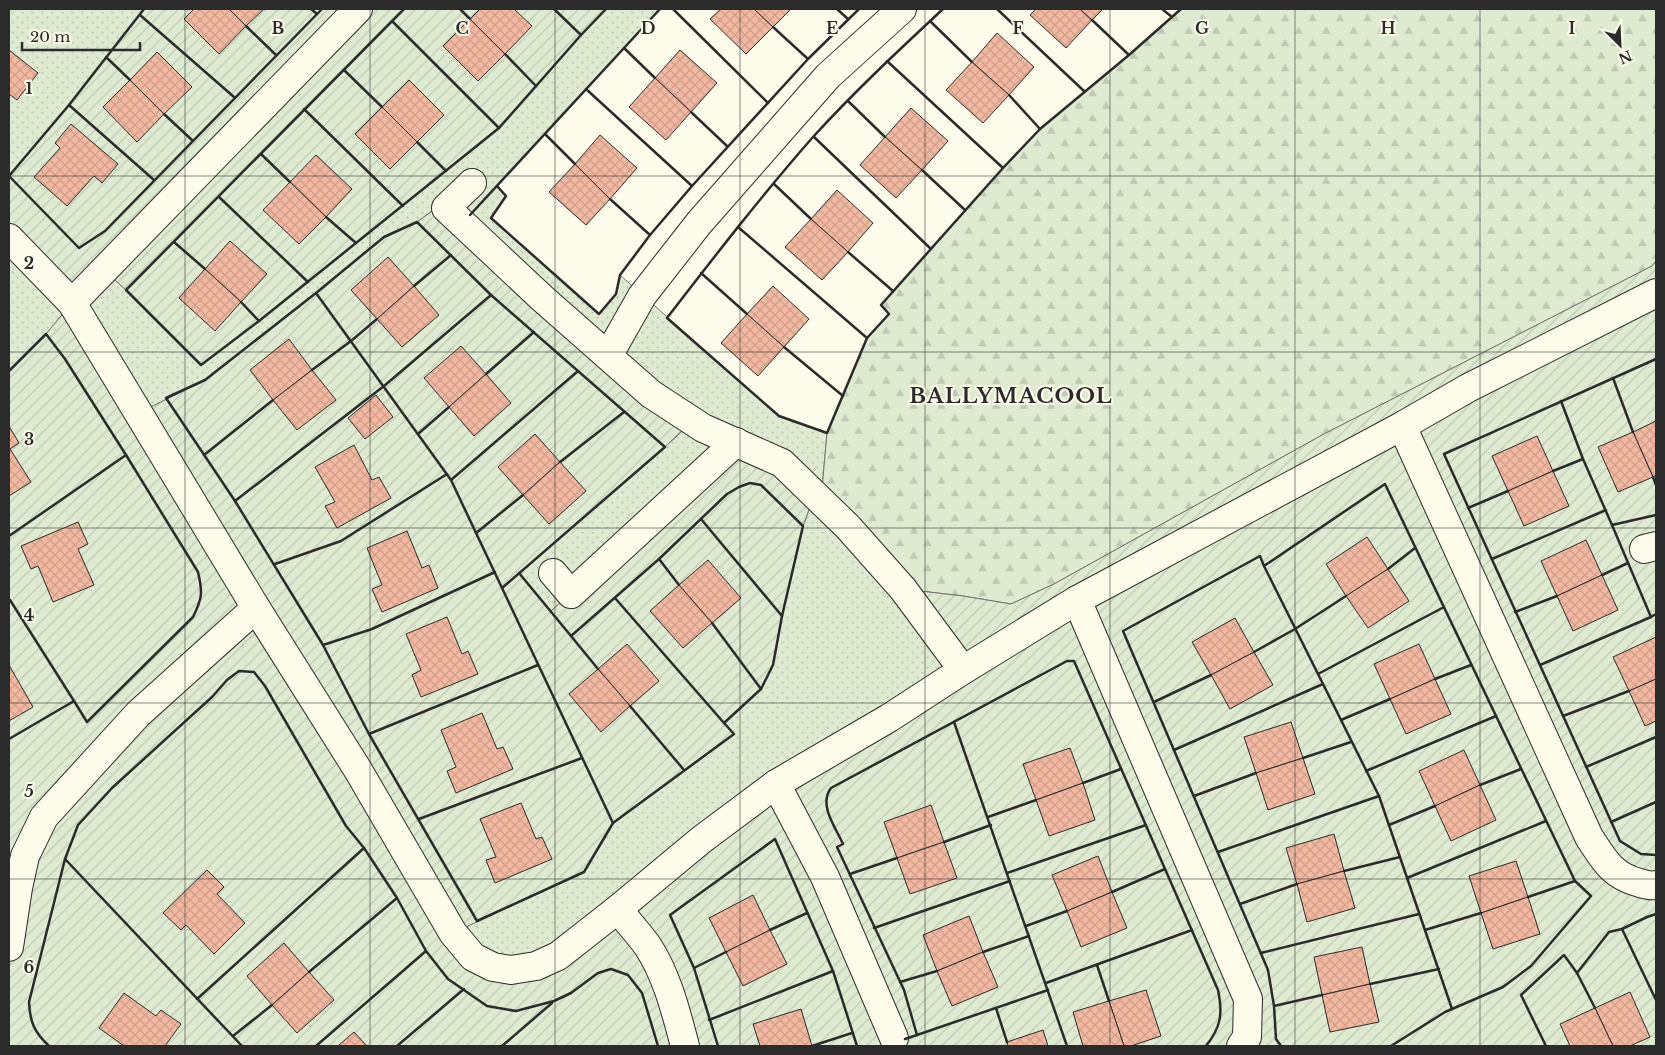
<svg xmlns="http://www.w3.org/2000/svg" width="1665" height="1055" font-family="'Libre Baskerville',serif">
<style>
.grass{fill:url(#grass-dots);stroke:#74746e}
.forest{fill:url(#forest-firs);stroke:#74746e}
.garden{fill:url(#garden-furrows);stroke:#74746e}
.building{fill:url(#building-cross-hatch);stroke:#2b2b2b}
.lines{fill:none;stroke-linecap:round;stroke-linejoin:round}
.minor-casing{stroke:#2b2b2b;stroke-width:30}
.minor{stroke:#fdfbea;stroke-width:28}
.wall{stroke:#2b2b2b;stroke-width:2.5}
.grid{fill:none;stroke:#2b2b2b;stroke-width:1;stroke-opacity:0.55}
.labels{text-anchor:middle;stroke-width:4;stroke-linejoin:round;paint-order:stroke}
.district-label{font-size:21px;font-weight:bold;letter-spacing:1px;fill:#2b2b2b;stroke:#fdfbea}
.grid-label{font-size:16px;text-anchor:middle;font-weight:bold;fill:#2b2b2b;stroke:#fdfbea;stroke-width:4;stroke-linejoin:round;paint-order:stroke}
</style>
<defs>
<pattern id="grass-dots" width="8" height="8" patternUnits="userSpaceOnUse" patternTransform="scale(1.25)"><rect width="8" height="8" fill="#deebd1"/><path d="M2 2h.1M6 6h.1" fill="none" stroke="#bfcab4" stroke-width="1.8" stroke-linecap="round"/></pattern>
<pattern id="forest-firs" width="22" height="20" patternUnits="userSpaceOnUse" patternTransform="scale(1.25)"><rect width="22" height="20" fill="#deebd1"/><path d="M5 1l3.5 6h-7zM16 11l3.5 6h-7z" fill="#bfcab4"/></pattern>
<pattern id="garden-furrows" width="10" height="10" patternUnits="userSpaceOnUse" patternTransform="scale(1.25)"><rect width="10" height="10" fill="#deebd1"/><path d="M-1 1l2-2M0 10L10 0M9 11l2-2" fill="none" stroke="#bfcab4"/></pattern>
<pattern id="building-cross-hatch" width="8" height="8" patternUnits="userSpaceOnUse" patternTransform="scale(1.25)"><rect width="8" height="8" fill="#f2b8a0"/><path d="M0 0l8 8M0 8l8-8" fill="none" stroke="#d09e8a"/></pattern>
</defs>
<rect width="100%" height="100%" fill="#fdfbea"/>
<g class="grass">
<path d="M9,9H144L69,105L9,177Z"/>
<path d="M606,9H660L497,186L506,196L491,218L599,314L616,294L620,275L779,416L827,433L821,500L963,670L618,909L511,970L453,933L584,872L613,823L733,734L724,723L761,689L773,665L782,616L803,526L810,507L571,594L551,611L519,573L676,437L692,421L441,204L417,222L384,237L316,293L205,380L139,413L72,303L46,334L9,371V238L104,270L126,290L201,365L259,321L499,128L581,35Z"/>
</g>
<path class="forest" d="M1181,9H1656V261L1652,266L1324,434L1054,584L1011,604L963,596L903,589L821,500L827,433L867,338L889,314L881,305L1003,168L1040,129L1129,55Z"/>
<path class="garden" d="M144,9H606L581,35L499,128L259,321L201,365L126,290L104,270L72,303L139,413L205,380L316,293L384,237L417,222L442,204L692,421L665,447L519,573L551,611L736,442L782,463L810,507L803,526L782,616L773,665L761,689L724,723L734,734L613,823L584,872L453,933L511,970L618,909L963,670L903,589L963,596L1011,604L1054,584L1324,434L1652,266L1656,261V1046H9V371L46,334L72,303L9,238V177L69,105Z"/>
<g class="building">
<path d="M194,9H229L246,26L219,54L184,19Z"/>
<path d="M229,9H264L246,26Z"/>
<path d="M480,9H514L532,26L505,54L470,19Z"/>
<path d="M721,9H754L773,27L746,54L710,19Z"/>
<path d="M754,9H791L773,27Z"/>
<path d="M1036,9H1080L1092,20L1066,48L1030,15Z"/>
<path d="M1080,9H1103L1092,20Z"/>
<path d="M470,19L505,54L478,81L443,46Z"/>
<path d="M997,33L1034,67L1009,95L972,62Z"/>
<path d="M9,50L38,73L17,100L9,94Z"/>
<path d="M680,50L717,83L691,112L655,78Z"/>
<path d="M157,52L192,87L164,114L130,80Z"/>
<path d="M972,62L1009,95L983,123L946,90Z"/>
<path d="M655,78L691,112L666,140L629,107Z"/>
<path d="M130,80L164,114L137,142L103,107Z"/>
<path d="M409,80L444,115L417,142L382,107Z"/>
<path d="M382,107L417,142L390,169L355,134Z"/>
<path d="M911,108L948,141L922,170L885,137Z"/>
<path d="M71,124L118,164L102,183L94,176L67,206L34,177L60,148L55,143Z"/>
<path d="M600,135L637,168L610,199L575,164Z"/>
<path d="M885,137L922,170L896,198L860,165Z"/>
<path d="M316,155L352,189L326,217L290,182Z"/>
<path d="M575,164L610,199L586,225L549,192Z"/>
<path d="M290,182L326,217L299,244L263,210Z"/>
<path d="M837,190L873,223L848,252L811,219Z"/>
<path d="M811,219L848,252L822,280L785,247Z"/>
<path d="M230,241L267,274L241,302L205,269Z"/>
<path d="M388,257L414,286L377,319L351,290Z"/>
<path d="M205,269L241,302L215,331L179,298Z"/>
<path d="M414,286L439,315L402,347L377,319Z"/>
<path d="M773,286L809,319L784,347L747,314Z"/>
<path d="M747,314L784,347L758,376L721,343Z"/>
<path d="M289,339L312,370L273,400L250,370Z"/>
<path d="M461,346L486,374L449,407L424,378Z"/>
<path d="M312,370L336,400L297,430L273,400Z"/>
<path d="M486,374L511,403L474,436L449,407Z"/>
<path d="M376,395L393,417L365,439L348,418Z"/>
<path d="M1656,421V475L1653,477L1633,432Z"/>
<path d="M9,426L19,443L10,449L31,482L9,496Z"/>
<path d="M1633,432L1653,477L1618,492L1598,447Z"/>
<path d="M535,434L560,462L523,495L498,467Z"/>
<path d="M1537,436L1553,471L1508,491L1492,456Z"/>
<path d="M354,445L372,480L379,477L391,498L337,528L325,506L335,502L315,467Z"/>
<path d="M560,462L586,491L549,524L523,495Z"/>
<path d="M1553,471L1569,506L1524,526L1508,491Z"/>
<path d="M78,522L88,544L78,549L94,585L53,602L38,566L31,569L21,546Z"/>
<path d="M407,531L422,568L429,565L438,588L382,612L372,589L382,585L367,548Z"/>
<path d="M1367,537L1388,569L1346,596L1326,564Z"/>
<path d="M1586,540L1602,575L1557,596L1541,561Z"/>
<path d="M708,560L741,598L712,623L679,585Z"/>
<path d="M1388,569L1409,601L1368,628L1346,596Z"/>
<path d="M1602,575L1618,610L1573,631L1557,596Z"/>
<path d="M679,585L712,623L683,648L650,611Z"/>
<path d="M447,617L462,654L468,651L478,674L421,697L412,675L421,670L406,634Z"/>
<path d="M1235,618L1254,652L1211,675L1192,642Z"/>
<path d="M1656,637V679L1629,691L1613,657Z"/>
<path d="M627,644L659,681L630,706L598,669Z"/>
<path d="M1419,644L1435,679L1390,699L1374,664Z"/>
<path d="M1254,652L1273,685L1230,709L1211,675Z"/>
<path d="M9,665L33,707L9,721Z"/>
<path d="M598,669L630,706L601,732L569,694Z"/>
<path d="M1435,679L1451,714L1406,734L1390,699Z"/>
<path d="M1656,679V721L1645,726L1629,691Z"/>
<path d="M482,713L497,749L503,747L513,769L456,793L447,771L456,767L441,730Z"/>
<path d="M1291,722L1303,758L1256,773L1244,737Z"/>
<path d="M1070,748L1083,783L1036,800L1023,764Z"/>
<path d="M1464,750L1480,785L1435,806L1419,771Z"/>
<path d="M1303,758L1315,794L1268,810L1256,773Z"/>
<path d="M1083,783L1095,820L1049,836L1036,800Z"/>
<path d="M1480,785L1496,820L1451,841L1435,806Z"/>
<path d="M521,803L536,839L542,837L552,859L495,883L486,860L496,857L480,819Z"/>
<path d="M931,805L944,842L897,858L884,822Z"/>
<path d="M1334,834L1344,871L1297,884L1286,848Z"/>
<path d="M944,842L957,878L910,894L897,858Z"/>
<path d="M1098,856L1112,892L1067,911L1052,875Z"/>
<path d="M1516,861L1528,897L1481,913L1469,876Z"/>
<path d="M207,870L224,887L217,894L245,923L214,954L186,925L181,930L163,913Z"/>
<path d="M1344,871L1355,908L1307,922L1297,884Z"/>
<path d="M1112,892L1127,928L1081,947L1067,911Z"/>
<path d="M753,895L770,930L726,952L709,918Z"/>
<path d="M1528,897L1540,934L1493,949L1481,913Z"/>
<path d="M969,916L983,952L937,971L923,935Z"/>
<path d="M770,930L787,964L743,986L726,952Z"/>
<path d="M284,943L309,972L272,1005L247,976Z"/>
<path d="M1362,947L1370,984L1322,995L1314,957Z"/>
<path d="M983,952L998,987L952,1006L937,971Z"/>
<path d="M309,972L334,1000L297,1033L272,1005Z"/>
<path d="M1370,984L1379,1022L1330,1032L1322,995Z"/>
<path d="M1146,990L1161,1036L1131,1046H1124L1109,1001Z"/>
<path d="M1630,992L1650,1037L1630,1046H1613L1595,1008Z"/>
<path d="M124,993L156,1016L161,1010L181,1024L165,1046H124L99,1028Z"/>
<path d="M1109,1001L1124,1046H1083L1073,1012Z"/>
<path d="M1595,1008L1613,1046H1570L1560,1024Z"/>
<path d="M801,1009L812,1046H760L753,1024Z"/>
<path d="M1043,1030L1048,1046H1008L1007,1042Z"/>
<path d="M354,1032L367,1046H338Z"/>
</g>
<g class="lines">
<g class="minor-casing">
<g id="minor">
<path d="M358,9L72,303L256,608L358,770L453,933L473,957L493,967L511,970L536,966L558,956L618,909L701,840L776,784L889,718L963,670L1077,600L1402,426L1468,388L1656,293"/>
<path d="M472,183L446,208L542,298L651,394L703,428L782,463L848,527L903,589L963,670"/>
<path d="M9,238L72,303"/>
<path d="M608,356L642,296L699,223L828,76L902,9"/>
<path d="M1402,426L1589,837C1604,860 1612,876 1640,883C1646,885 1651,886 1656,885"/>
<path d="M1644,549L1656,546"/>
<path d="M553,573L571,594L736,442"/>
<path d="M1077,600L1248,999L1247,1037L1241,1046"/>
<path d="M776,784L825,877L894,1038"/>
<path d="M618,909C627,921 638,933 647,945C667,975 676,1012 685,1046"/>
<path d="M9,947L18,888L25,856L44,817L138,714L256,608"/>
</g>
</g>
<use href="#minor" class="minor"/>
<g class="wall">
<path d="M144,9L69,105L9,176L79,248L105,231L322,9"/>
<path d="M311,9L317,14"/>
<path d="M404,9L126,290L201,365L259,321L499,128L581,35L606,9"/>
<path d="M460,9L470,19"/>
<path d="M554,9L581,35"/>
<path d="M673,9L768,103"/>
<path d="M837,9L848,19"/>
<path d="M943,9C899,50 854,92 813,137C762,195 714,257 667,318L779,416L827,433L867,338L889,314L881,305L1003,168L1040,129L1129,55L1181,9"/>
<path d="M997,9L1084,91"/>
<path d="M1162,9L1172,17"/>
<path d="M140,15L234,97"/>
<path d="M1092,20L1129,55"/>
<path d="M392,21L499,128"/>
<path d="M930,21L972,62"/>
<path d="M246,26L276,55"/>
<path d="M773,27L808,59"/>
<path d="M624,48L655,78"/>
<path d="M505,54L536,86"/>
<path d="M106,57L130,80"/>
<path d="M887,61L1003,168"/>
<path d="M344,70L382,107"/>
<path d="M586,89L692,186"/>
<path d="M1009,95L1040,129"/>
<path d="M848,101L885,137"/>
<path d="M69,105L154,180"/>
<path d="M304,109L403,206"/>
<path d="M691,112L727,146"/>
<path d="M164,114L193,141"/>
<path d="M546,135L575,164"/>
<path d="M814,137L931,249"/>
<path d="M417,142L446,171"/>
<path d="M261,154L290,182"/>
<path d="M922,170L965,210"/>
<path d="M774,184L811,219"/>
<path d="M497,186L506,196L491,218L599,314L616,294L620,275L650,235L692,186L808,59L859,9"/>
<path d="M219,197L308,282"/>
<path d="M610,199L650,235"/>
<path d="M470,215L660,9"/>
<path d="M326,217L356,243"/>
<path d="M738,227L867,338"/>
<path d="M174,242L205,269"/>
<path d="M848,252L893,291"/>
<path d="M701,273L747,314"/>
<path d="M414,286L451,255"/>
<path d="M316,293L451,480L613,823L584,872L477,921L369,734L323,645L235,501L166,398L205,380L316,293L384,237L417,222L491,295L665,447L502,588"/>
<path d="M241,302L259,321"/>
<path d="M784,347L843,396"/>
<path d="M1656,359L1444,454L1620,841L1641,854L1656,855"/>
<path d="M312,370L351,341L377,319"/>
<path d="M9,371L46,334L65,359L126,455L9,536"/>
<path d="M486,374L534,332"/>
<path d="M1613,378L1633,432"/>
<path d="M1561,401L1583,459L1612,525"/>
<path d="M418,434L449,407"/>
<path d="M204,455L273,400"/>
<path d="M560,462L624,412"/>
<path d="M1553,471L1583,459"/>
<path d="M1653,477L1656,485"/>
<path d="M451,480L578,371"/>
<path d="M235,501L384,386L491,295"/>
<path d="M1468,508L1508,491"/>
<path d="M1656,515L1612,525L1651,617L1656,614"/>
<path d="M701,519L782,616"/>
<path d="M476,533L523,495"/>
<path d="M659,559L679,585"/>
<path d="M1492,559L1606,510"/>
<path d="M275,564L341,541L447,474"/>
<path d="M1264,566L1379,796L1452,1009"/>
<path d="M1388,569L1415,548"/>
<path d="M519,573L571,636"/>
<path d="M1602,575L1628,563"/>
<path d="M1515,612L1557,596"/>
<path d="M712,623L761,689"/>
<path d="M323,645L372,629L495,572"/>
<path d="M1254,652L1295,629L1346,596"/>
<path d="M1540,665L1651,617"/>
<path d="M598,669L571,636L659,559L727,494L739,487L750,483L761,485L803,526L782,616L773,665L761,689L724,723L615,598"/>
<path d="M1318,674L1444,607"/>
<path d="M1435,679L1471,665"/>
<path d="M74,701L87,722L193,617C202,599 203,593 198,572L126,455"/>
<path d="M1154,702L1211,675"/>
<path d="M630,706L684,770"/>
<path d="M1563,716L1629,691"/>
<path d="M1341,720L1390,699"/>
<path d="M954,722L1067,1046"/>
<path d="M369,734L538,665"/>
<path d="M9,739L74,701L10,600"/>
<path d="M1174,750L1323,684"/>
<path d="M1303,758L1351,742"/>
<path d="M1586,767L1656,737"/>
<path d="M1366,771L1496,716"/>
<path d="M1083,783L1121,769"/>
<path d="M1480,785L1521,769"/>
<path d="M1194,796L1256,773"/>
<path d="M988,817L1036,800"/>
<path d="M419,819L582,758"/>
<path d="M1611,822L1656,802"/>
<path d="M613,823L734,734L724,723"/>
<path d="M1389,825L1435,806"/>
<path d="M944,842L991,825"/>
<path d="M1218,852L1379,796"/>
<path d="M65,859L78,825L112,788L212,697L227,680L239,671L254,672L265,686L346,826L364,848L397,898L426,951"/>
<path d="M1344,871L1400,857"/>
<path d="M1007,873L1146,825"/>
<path d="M850,874L897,858"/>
<path d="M1407,878L1546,821"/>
<path d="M1112,892L1165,869"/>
<path d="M1528,897L1575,881"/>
<path d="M1240,904L1297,884"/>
<path d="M1026,926L1067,911"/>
<path d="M874,928L1010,881"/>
<path d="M1622,929L1656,1000"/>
<path d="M770,930L807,913"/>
<path d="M1425,930L1481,913"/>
<path d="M983,952L1029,936"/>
<path d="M1261,953L1419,914"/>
<path d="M1097,965L1109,1001"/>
<path d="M694,968L726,952"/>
<path d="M309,972L397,898"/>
<path d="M1577,973L1595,1008"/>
<path d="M900,982L937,971"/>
<path d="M1046,983L1192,930"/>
<path d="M1370,984L1439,969"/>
<path d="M197,999L364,848"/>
<path d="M1274,1006L1322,995"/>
<path d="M996,1008L1007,1042"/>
<path d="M709,1020L833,971"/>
<path d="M917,1035L1048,990"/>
<path d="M233,1036L272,1005"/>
<path d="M905,1039L917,1035L904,990L837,847L843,844C836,828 818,805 831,788L1067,661H1074L1218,990C1223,1014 1221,1027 1206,1046"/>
<path d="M49,1046C34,1032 30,1022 29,1002L65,859L242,1046"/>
<path d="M316,1046L426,951L448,979L487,1006L516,1011L554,1001L571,993L598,973L611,969L628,975L642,993L658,1046"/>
<path d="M397,1046L464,989"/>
<path d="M502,1046L552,1003"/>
<path d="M718,1046L694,968L670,915L775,839L833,971L857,1046"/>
<path d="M812,1046L852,1033"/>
<path d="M1281,1046L1276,1039L1274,1006L1268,970L1123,631L1260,556L1264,566L1385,484L1575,881L1591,896L1531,966L1503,987L1445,1012L1391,1046"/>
<path d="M1546,1046L1521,995L1564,955L1577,973L1609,932L1622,929L1647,917L1656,914"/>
</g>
</g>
<path class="grid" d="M185,9V1046M370,9V1046M555,9V1046M740,9V1046M925,9V1046M1110,9V1046M1295,9V1046M1480,9V1046M9,176H1656M9,352H1656M9,528H1656M9,703H1656M9,879H1656"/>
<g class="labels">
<g class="district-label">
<text x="1011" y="403">BALLYMACOOL</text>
</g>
</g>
<g class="grid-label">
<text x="278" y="34">B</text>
<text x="462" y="34">C</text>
<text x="648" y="34">D</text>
<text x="832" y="34">E</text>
<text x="1018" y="34">F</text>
<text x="1202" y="34">G</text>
<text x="1388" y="34">H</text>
<text x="1572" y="34">I</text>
<text x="29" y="94">1</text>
<text x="29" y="269">2</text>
<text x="29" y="445">3</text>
<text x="29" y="621">4</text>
<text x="29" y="797">5</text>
<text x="29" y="973">6</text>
</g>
<rect width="1665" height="1055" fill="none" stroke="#2b2b2b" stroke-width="20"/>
<g transform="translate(1620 45) rotate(156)" stroke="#fdfbea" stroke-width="4" paint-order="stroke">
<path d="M0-4L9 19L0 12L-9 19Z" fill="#2b2b2b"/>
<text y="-8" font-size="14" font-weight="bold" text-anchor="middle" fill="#2b2b2b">N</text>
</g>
<path d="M22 42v8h118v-8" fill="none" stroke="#2b2b2b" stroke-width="2.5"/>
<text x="30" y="42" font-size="15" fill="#2b2b2b" stroke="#fdfbea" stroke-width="4" paint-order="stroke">20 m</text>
</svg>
